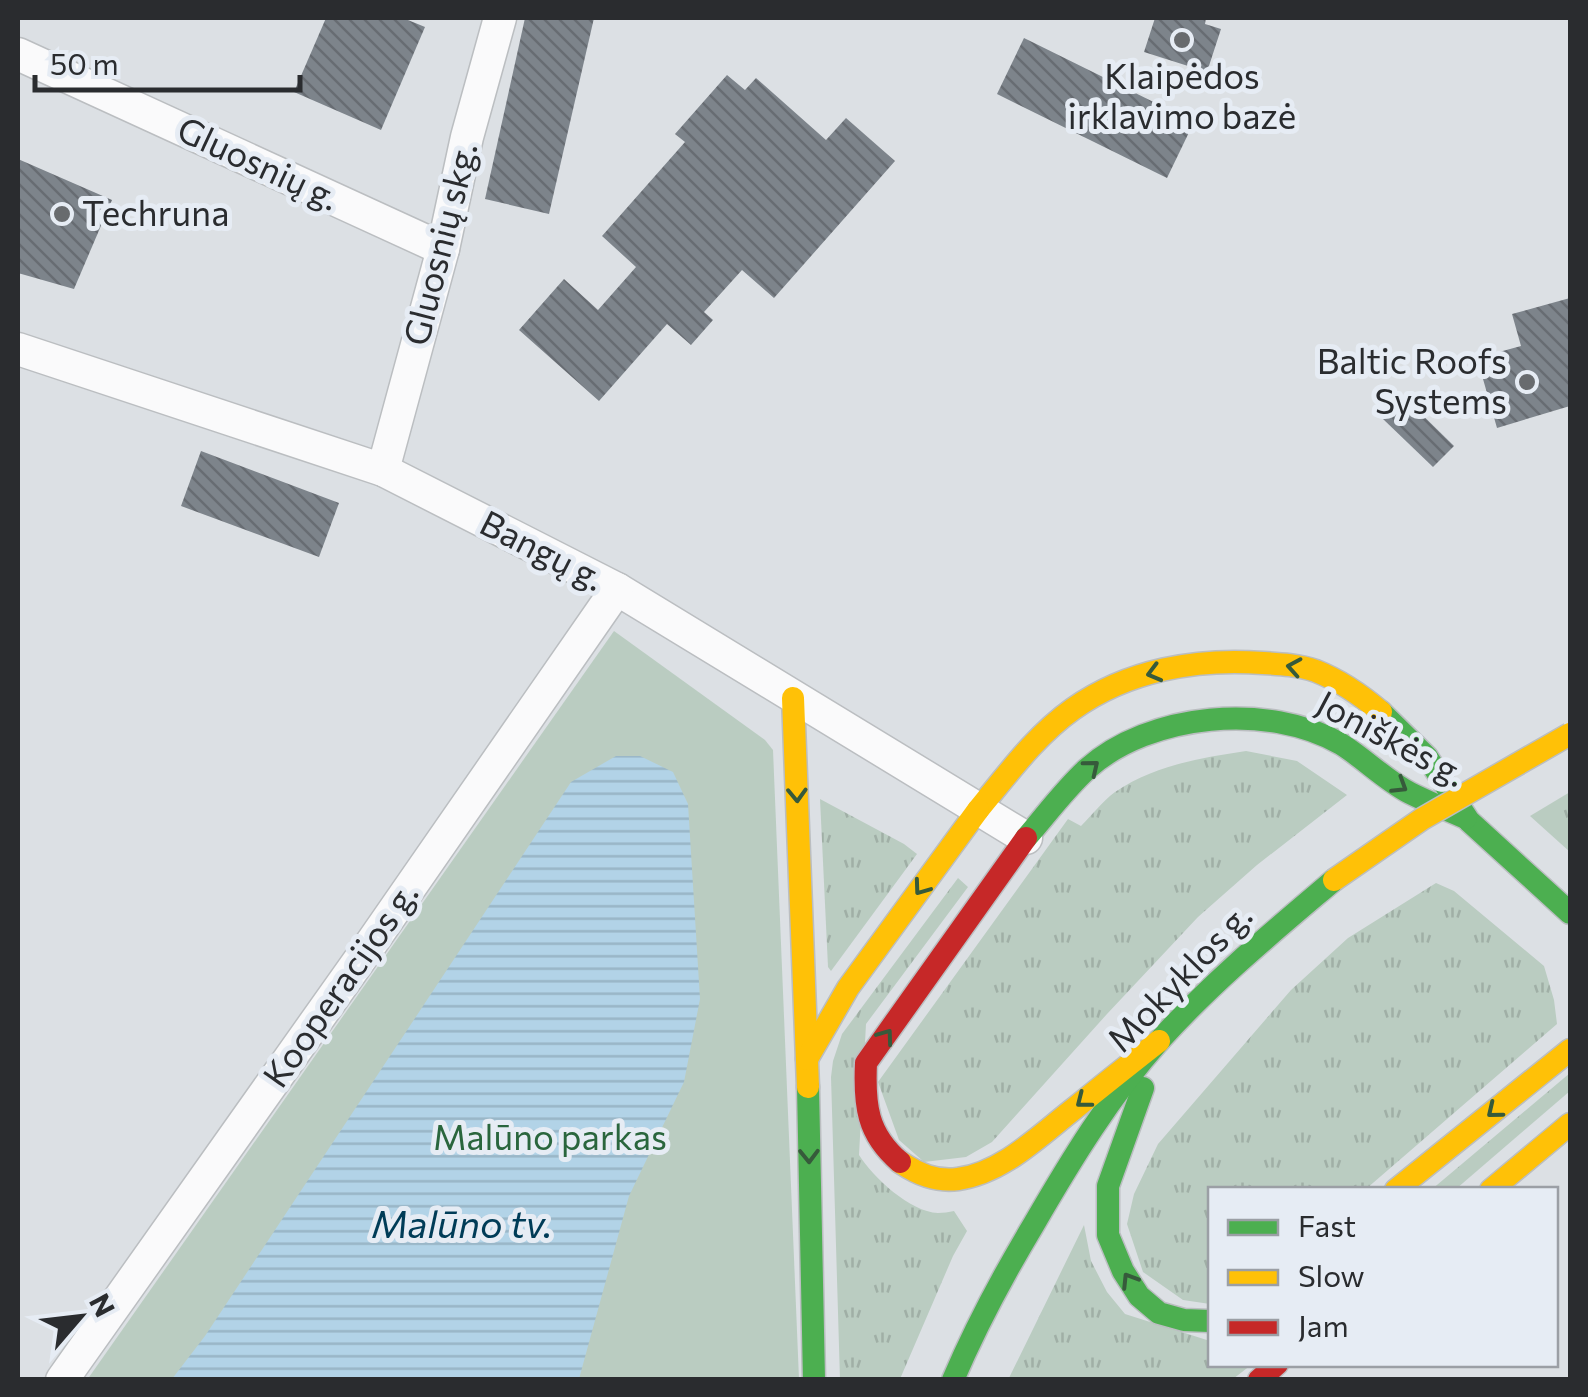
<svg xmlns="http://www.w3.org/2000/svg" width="1588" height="1397" font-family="Commissioner,sans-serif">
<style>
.grass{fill:url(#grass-tufts)}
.green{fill:#baccc1}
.water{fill:url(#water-rules)}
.building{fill:url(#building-back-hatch)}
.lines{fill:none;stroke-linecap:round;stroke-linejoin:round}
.street-casing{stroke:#bbbec1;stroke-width:35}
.fast-casing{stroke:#bbbec1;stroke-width:25}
.slow-casing{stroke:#bbbec1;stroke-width:25}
.jam-casing{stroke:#bbbec1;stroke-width:25}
.street{stroke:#fafafb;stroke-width:32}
.fast{stroke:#4caf50;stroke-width:22}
.slow{stroke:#ffc107;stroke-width:22}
.jam{stroke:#c62828;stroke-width:22}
.slow-bridge-casing{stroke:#bbbec1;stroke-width:25;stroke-linecap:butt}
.slow-bridge{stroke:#ffc107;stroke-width:22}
.oneway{stroke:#365a3b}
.poi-dot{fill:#686b6e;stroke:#e6ecf4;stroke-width:4}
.labels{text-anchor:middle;stroke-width:10;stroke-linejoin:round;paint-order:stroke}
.poi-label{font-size:35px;fill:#2a2c2f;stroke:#e6ecf4}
.street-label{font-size:35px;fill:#2a2c2f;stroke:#e6ecf4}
.park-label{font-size:35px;fill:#2a663d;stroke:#e6ecf4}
.water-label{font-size:38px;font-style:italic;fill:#003c57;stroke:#e6ecf4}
</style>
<defs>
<pattern id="grass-tufts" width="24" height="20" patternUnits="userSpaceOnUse" patternTransform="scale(2.5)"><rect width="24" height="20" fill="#baccc1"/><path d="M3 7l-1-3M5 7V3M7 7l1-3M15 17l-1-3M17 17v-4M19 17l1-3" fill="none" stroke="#a0afa6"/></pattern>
<pattern id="water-rules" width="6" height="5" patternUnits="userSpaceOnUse" patternTransform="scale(2.5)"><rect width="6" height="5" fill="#b2d3e7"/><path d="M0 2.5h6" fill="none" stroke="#99b5c6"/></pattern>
<pattern id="building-back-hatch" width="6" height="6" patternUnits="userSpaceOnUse" patternTransform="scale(2.5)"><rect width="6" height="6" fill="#7d848b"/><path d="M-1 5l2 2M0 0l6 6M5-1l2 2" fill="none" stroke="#676c72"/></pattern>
</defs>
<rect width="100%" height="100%" fill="#dce0e4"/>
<g class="grass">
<path d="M1246,751L1297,761L1347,795L1257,865L1198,917L1107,1014L992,1142L966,1157L924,1162L899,1140L878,1082L1068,819L1081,826C1092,815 1103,801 1115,792C1155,765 1200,758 1246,751Z"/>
<path d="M1570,792V852L1530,816Z"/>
<path d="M820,799L904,844L917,854L831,971L828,967Z"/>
<path d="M958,878L968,887L866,1024L859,1155C873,1177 910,1212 938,1213C943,1213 949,1212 954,1211L967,1231L953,1256L900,1379L840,1380L831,1077L833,1061L842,1034Z"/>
<path d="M1436,883L1454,891L1544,966L1554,1000L1557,1024L1366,1189L1210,1190V1304L1183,1300L1143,1272L1127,1224L1134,1194L1158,1144L1291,990L1348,938Z"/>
<path d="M1570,1073V1091L1456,1189L1431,1190Z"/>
<path d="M1084,1225L1091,1261L1107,1292L1125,1314L1210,1341V1364L1251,1365L1233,1379L1008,1380Z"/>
</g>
<path class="green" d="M614,631L765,740L773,750L799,1379L87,1380Z"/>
<path class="water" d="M616,756H640L673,772L688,804L700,999L684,1082L629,1196L579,1379H172L205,1336L571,782Z"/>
<g class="building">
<path d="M326,18H403L425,27L381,130L294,92Z"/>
<path d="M525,18H594L549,214L485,199Z"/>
<path d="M1155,18H1206L1205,24L1221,29L1207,72L1144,52Z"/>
<path d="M1024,38L1194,122L1167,178L997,94Z"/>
<path d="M727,75L745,90L756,78L826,140L846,118L895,161L774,298L742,270L704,312L713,320L691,345L667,324L599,401L519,330L564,279L598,310L636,267L602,236L685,142L675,134Z"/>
<path d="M18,159L112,200L74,289L18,273Z"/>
<path d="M1570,298V406L1497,428L1477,358L1521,346L1512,314Z"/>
<path d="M1404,397L1454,446L1433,467L1383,419Z"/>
<path d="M201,451L339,503L319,557L181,506Z"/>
</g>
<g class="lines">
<g class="street-casing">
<g id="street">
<path d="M18,54L443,249"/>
<path d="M18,349L383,470L617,589L1026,838"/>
<path d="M383,470L443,249L467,137L500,18"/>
<path d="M62,1380L368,948L617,589"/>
</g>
</g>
<g class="fast-casing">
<g id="fast">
<path d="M1381,712L1427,757L1469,821L1570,913"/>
<path d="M1026,838C1046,815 1065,789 1087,769C1149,713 1269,702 1341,744C1365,759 1385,780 1410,793C1428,802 1447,810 1466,818"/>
<path d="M808,1087L814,1380"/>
<path d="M1143,1088L1108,1186V1235L1123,1271L1139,1296L1159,1313L1184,1320L1210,1321"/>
<path d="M953,1380C976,1326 1004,1274 1034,1224C1071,1160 1110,1096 1159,1041C1212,982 1274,931 1334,880"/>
</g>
</g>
<g class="slow-casing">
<g id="slow">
<path d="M793,698L808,1087"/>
<path d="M978,810C1007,775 1035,736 1073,709C1128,670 1196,658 1263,663C1281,664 1299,665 1316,671C1341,681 1361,695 1381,712"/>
<path d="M807,1059L848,988L978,810"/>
<path d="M900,1162C918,1174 936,1182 958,1179C1003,1173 1040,1135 1075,1108C1103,1085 1131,1063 1159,1041"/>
<path d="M1396,1190L1570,1050"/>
<path d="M1491,1190L1570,1124"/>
</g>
</g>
<g class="jam-casing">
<g id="jam">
<path d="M900,1162C867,1134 864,1105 866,1063L1026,838"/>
<path d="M1259,1380L1277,1364"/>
</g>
</g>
<use href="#street" class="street"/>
<use href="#fast" class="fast"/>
<use href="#slow" class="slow"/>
<use href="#jam" class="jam"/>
<g class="slow-bridge-casing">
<path id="slow-bridge" d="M1334,880L1422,819L1570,734"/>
</g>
<use href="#slow-bridge" class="slow-bridge"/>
</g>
<defs><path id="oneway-chevron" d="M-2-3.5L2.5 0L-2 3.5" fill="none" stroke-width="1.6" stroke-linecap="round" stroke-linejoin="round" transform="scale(2.5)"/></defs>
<g class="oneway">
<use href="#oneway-chevron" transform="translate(1294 667) rotate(-170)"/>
<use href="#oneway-chevron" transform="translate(1154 673) rotate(165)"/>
<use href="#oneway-chevron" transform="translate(1092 767) rotate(-39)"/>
<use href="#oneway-chevron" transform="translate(1400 786) rotate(32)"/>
<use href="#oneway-chevron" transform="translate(797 795) rotate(88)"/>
<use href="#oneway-chevron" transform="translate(921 888) rotate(126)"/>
<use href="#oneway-chevron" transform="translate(886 1036) rotate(-54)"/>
<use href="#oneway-chevron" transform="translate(1083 1101) rotate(142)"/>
<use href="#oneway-chevron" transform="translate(1494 1111) rotate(141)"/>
<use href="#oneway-chevron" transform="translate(809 1156) rotate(89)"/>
<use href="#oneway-chevron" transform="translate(1129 1280) rotate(-122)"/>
</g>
<g class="poi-dot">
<circle cx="1182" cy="40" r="10"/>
<circle cx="62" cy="214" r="10"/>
<circle cx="1527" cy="382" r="10"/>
</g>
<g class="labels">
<g class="poi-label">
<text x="1182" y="89">Klaipėdos<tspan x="1182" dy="40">irklavimo bazė</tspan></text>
<text x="82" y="226" text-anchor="start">Techruna</text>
<text x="1507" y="374" text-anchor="end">Baltic Roofs<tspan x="1507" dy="40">Systems</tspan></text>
</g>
<g class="street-label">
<text transform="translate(258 164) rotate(25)" y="12">Gluosnių g.</text>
<text transform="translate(441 244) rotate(-76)" y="12">Gluosnių skg.</text>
<text transform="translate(542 551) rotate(27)" y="12">Bangų g.</text>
<text transform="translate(1391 739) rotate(28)" y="12">Joniškės g.</text>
<text transform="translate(1180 978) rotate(-46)" y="12">Mokyklos g.</text>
<text transform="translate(341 985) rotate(-55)" y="12">Kooperacijos g.</text>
</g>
<g class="park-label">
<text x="550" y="1150">Malūno parkas</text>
</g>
<g class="water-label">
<text x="462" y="1238">Malūno tv.</text>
</g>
</g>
<rect width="1588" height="1397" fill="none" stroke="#2a2c2f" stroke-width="40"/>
<rect x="1208" y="1187" width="350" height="180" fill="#e6ecf4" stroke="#9b9fa5" stroke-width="2.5"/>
<rect x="1228" y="1220" width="50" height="15" fill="#4caf50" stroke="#9b9fa5" stroke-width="2.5"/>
<text x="1298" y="1237" font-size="30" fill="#2a2c2f">Fast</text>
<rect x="1228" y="1270" width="50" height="15" fill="#ffc107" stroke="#9b9fa5" stroke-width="2.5"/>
<text x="1298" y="1287" font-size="30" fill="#2a2c2f">Slow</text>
<rect x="1228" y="1320" width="50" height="15" fill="#c62828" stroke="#9b9fa5" stroke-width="2.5"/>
<text x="1298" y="1337" font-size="30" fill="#2a2c2f">Jam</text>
<g transform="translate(80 1317) rotate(62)" stroke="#e6ecf4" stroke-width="8" paint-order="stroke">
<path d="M0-8L18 38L0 25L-18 38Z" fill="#2a2c2f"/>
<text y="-15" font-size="28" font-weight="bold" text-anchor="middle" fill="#2a2c2f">N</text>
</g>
<path d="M35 75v15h265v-15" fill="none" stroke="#2a2c2f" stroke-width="5"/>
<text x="50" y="75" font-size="30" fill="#2a2c2f" stroke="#e6ecf4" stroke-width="8" paint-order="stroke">50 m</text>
</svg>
